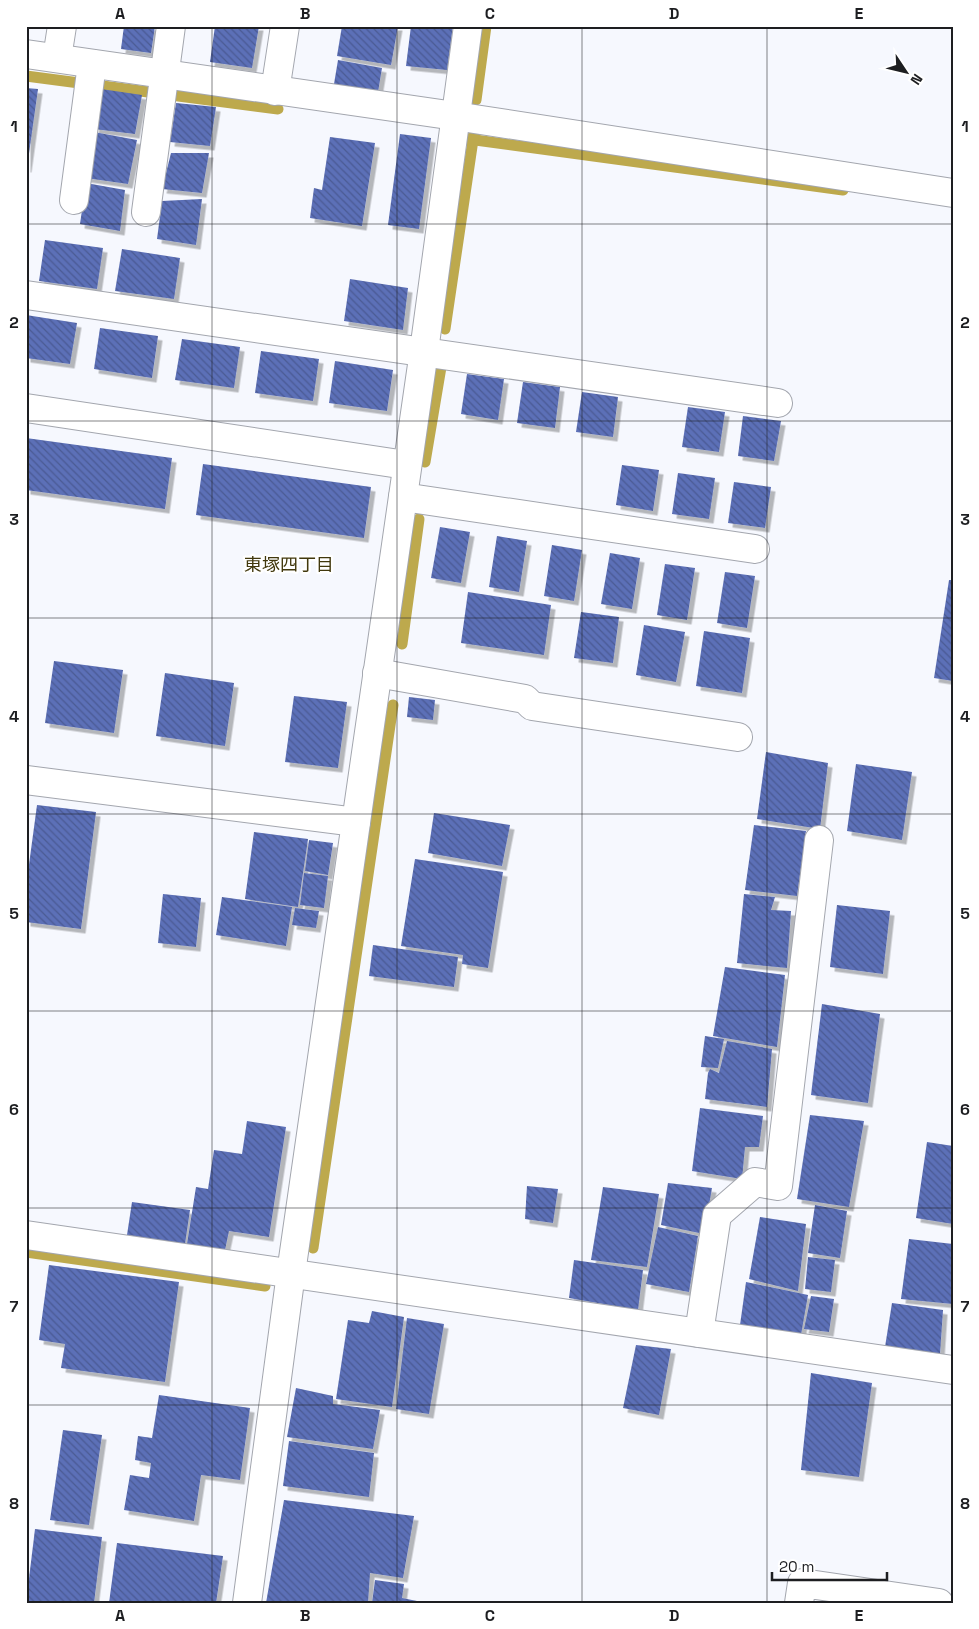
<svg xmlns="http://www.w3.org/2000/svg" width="979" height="1629" font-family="'Space Grotesk','Noto Sans JP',sans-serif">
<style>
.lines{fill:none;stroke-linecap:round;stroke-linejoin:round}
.stream{stroke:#bda94d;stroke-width:11}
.building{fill:url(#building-back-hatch);filter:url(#shadow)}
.street-casing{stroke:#a3a6ae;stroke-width:30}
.street{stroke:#fff;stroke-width:28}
.grid{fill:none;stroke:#1d1e21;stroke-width:1;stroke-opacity:0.55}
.labels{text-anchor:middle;stroke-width:4.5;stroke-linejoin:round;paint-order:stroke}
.neighbourhood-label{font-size:18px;fill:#41380d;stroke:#fff}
.neatline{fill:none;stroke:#1d1e21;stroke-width:2}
.grid-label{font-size:16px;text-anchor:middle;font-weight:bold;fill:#1d1e21}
</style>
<defs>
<pattern id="building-back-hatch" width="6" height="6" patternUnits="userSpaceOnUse" patternTransform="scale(1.25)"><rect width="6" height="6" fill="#5b6fb7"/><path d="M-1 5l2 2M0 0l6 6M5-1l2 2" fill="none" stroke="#4b5b94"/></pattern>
<filter id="shadow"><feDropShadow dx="4.5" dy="4.5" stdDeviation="0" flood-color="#0004"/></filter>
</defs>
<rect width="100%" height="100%" fill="#f6f8fe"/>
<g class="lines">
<g class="stream">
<path d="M26,76L278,109"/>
<path d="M476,100L486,26"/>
<path d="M468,139L843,190"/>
<path d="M445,329L474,133"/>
<path d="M425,462L441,367"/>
<path d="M402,644L419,519"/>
<path d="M313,1248L393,705"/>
<path d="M26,1252L265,1286"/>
</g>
</g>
<g class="building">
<path d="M124,26H155L151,53L121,49Z"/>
<path d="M215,26H259L252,68L210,62Z"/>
<path d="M342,26H398L391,65L337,56Z"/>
<path d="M411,26H453L447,70L406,66Z"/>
<path d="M338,60L382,68L378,92L334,84Z"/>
<path d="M26,88L38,89L27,168H26Z"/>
<path d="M101,89L142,95L135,134L94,129Z"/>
<path d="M176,103L216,107L210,146L170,142Z"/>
<path d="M94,132L137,140L128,184L86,178Z"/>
<path d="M400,134L431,138L419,229L388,225Z"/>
<path d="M330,137L375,143L362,226L310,218L314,188L322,190Z"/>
<path d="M171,153H209L202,193L162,189Z"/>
<path d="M86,183L125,190L120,231L80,224Z"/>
<path d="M202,199L196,245L157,239L162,201Z"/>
<path d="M45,240L103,248L97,289L39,281Z"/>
<path d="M122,249L180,258L174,299L115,291Z"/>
<path d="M350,279L408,288L403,330L344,321Z"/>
<path d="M26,315L77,323L70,364L26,358Z"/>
<path d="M100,328L158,336L152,378L94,369Z"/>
<path d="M182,339L240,347L234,388L175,380Z"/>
<path d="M261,351L319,359L313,401L255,393Z"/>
<path d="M335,361L393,370L387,411L329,403Z"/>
<path d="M467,374L504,379L498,420L461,414Z"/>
<path d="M523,382L560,387L555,428L517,423Z"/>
<path d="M582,392L618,397L613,437L576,432Z"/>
<path d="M688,407L725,412L719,452L682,447Z"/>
<path d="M743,416L781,421L774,461L738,456Z"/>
<path d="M26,438L172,458L165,509L26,490Z"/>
<path d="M203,464L371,487L364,538L196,515Z"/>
<path d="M622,465L659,470L653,511L616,505Z"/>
<path d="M678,473L715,478L709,519L672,514Z"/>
<path d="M734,482L771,487L765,528L728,523Z"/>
<path d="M440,527L470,532L461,583L431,578Z"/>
<path d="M497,536L527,541L519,592L489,587Z"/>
<path d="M552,545L582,550L574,601L544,596Z"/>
<path d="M610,553L640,558L632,609L601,604Z"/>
<path d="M665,564L695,568L687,620L657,615Z"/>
<path d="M725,572L755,576L747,628L717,623Z"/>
<path d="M949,580H953V681L934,678Z"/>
<path d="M468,592L551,605L544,655L461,643Z"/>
<path d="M581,612L619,617L613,663L574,658Z"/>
<path d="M644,625L685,632L676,682L636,675Z"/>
<path d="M704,631L750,638L742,693L696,686Z"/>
<path d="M54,661L123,670L114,733L45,723Z"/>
<path d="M165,673L234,683L225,746L156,736Z"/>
<path d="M294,696L347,702L338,768L285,762Z"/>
<path d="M409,697L435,700L433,720L407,717Z"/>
<path d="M766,752L828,763L820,829L757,819Z"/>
<path d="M856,764L912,772L902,840L847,831Z"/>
<path d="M37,805L96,812L81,929L26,922V887Z"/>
<path d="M434,813L510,825L502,866L428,853Z"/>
<path d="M754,825L806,831L797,896L745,890Z"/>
<path d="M254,832L308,839L298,907L245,899Z"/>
<path d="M309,840L333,843L328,875L305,871Z"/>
<path d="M415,859L503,872L488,968L462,964L463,955L401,946Z"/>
<path d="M304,873L328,876L324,908L300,905Z"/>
<path d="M163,894L201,898L196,947L158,943Z"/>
<path d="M744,894L775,897L771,910L791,911L787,968L737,963Z"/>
<path d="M222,897L292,907L286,946L216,935Z"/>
<path d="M837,905L890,911L883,974L830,967Z"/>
<path d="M295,908L319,911L316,928L292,925Z"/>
<path d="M373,945L458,957L454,987L369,976Z"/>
<path d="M725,967L785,975L777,1047L713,1036Z"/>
<path d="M822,1004L880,1014L868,1103L811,1095Z"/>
<path d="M705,1036L724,1039L718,1068L701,1067Z"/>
<path d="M727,1041L772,1049L767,1107L705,1099L708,1073L710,1069L719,1073Z"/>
<path d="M700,1108L763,1116L759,1147H745L742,1179L692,1171Z"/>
<path d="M810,1115L864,1121L849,1207L797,1199Z"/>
<path d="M247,1121L286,1127L269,1237L229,1231L225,1250L187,1244L196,1187L208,1189L214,1150L242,1154Z"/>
<path d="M927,1142L953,1146V1224L916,1218Z"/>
<path d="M668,1183L712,1188L704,1234L661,1225Z"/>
<path d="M527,1186L558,1189L553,1223L525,1219Z"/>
<path d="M603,1187L659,1194L647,1267L591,1260Z"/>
<path d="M132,1202L190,1210L185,1244L127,1235Z"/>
<path d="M815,1205L847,1211L840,1258L808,1253Z"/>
<path d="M760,1217L806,1224L798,1291L749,1279Z"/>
<path d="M658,1227L698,1236L689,1292L646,1284Z"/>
<path d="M909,1239L953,1244V1304L901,1299Z"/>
<path d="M808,1257L835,1260L831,1292L805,1289Z"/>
<path d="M574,1260L643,1270L638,1310L569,1298Z"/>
<path d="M49,1265L179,1282L165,1382L61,1368L65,1344L39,1340Z"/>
<path d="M746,1282L808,1295L801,1335L740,1325Z"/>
<path d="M811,1296L834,1299L829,1332L804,1329Z"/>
<path d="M892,1303L943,1310L940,1354L885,1347Z"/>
<path d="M372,1311L404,1317L392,1407L336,1399L348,1320L369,1323Z"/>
<path d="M407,1318L444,1324L429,1414L396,1409Z"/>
<path d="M636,1345L671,1349L659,1415L623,1408Z"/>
<path d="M811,1373L872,1383L859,1477L801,1470Z"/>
<path d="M296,1388L333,1396V1404L380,1410L373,1449L287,1437Z"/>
<path d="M159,1395L250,1408L240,1480L201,1475L194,1521L124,1510L130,1475L149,1478L151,1463L135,1460L138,1436L152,1438Z"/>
<path d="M63,1430L102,1435L89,1525L50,1520Z"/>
<path d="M289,1441L374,1453L369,1497L283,1486Z"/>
<path d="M284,1500L414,1516L403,1578L370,1573L368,1603H266Z"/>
<path d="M35,1529L102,1537L94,1603H26Z"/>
<path d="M117,1543L223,1556L216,1603H109Z"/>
<path d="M375,1580L404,1584L402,1598L427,1603H372Z"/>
</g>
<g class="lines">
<g class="street-casing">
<g id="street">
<path d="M26,54L455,116L953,193"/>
<path d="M57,58L62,26"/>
<path d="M275,91L285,26"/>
<path d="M74,200L92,64"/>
<path d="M146,212L171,26"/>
<path d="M26,295L778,403"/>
<path d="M26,408L406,465"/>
<path d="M403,497L755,549"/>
<path d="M377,673L525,699L532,706L738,737"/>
<path d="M26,780L356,822"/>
<path d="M26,1235L953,1370"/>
<path d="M699,1333L717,1215L755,1182L778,1186L819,840"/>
<path d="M247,1603L291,1273L424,351L468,26"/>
<path d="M799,1603L802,1583L939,1603"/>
</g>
</g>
<use href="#street" class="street"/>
</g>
<path class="grid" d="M212,26V1603M397,26V1603M582,26V1603M767,26V1603M26,224H953M26,421H953M26,618H953M26,814H953M26,1011H953M26,1208H953M26,1405H953"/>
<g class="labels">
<g class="neighbourhood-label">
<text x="289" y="571">東塚四丁目</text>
</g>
</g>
<rect width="979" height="1629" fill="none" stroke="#ffffff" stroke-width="55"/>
<g transform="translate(906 72) rotate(125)" stroke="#ffffff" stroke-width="4" paint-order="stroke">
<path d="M0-4L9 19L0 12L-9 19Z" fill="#1d1e21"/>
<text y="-8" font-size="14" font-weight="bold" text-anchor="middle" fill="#1d1e21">N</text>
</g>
<path d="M772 1572v8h115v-8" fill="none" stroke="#1d1e21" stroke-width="2.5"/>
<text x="779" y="1572" font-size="15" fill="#1d1e21" stroke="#ffffff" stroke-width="4" paint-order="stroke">20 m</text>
<rect x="28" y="28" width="924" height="1574" class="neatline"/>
<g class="grid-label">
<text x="120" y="19">A</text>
<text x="305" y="19">B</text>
<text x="490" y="19">C</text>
<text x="674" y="19">D</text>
<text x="859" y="19">E</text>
<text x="14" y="132">1</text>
<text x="965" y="132">1</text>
<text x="14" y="328">2</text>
<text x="965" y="328">2</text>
<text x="14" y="525">3</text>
<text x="965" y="525">3</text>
<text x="14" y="722">4</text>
<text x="965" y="722">4</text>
<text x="14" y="919">5</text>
<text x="965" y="919">5</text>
<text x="14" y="1115">6</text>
<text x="965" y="1115">6</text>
<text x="14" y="1312">7</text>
<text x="965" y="1312">7</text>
<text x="14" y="1509">8</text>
<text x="965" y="1509">8</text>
<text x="120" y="1621">A</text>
<text x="305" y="1621">B</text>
<text x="490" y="1621">C</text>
<text x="674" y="1621">D</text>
<text x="859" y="1621">E</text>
</g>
</svg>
